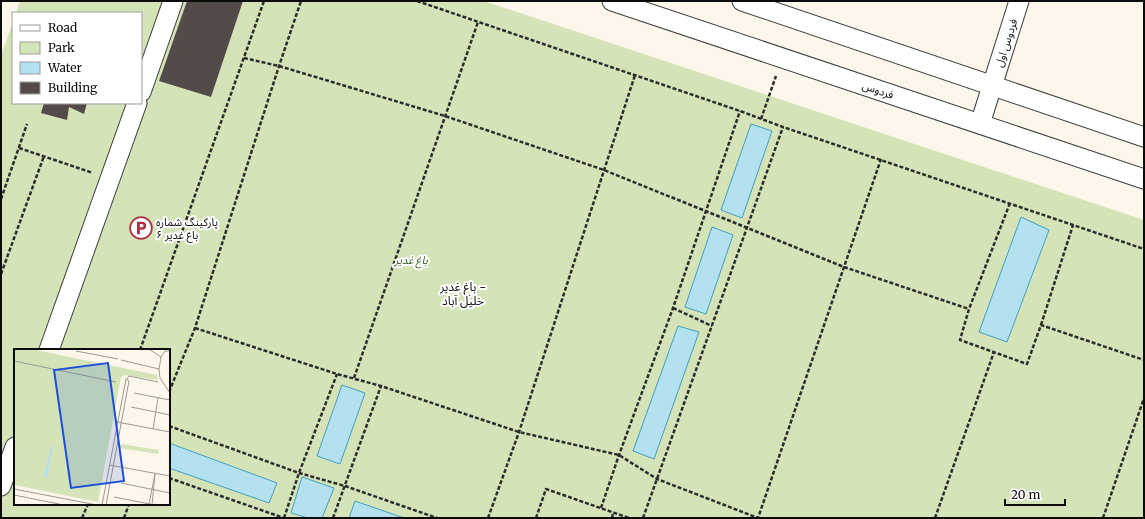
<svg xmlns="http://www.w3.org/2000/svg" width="1145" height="519" font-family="Merriweather,'Noto Sans Arabic',serif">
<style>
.green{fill:#d4e4b8}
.water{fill:#b4e1f0;stroke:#429dc0}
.building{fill:#534b49}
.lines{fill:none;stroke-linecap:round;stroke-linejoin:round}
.street-casing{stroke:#3e3e3e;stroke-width:21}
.path{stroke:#2d2d2d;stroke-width:2.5;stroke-dasharray:4 2;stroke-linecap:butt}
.street{stroke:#fff;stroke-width:19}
.labels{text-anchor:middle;stroke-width:4;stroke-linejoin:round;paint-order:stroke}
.street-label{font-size:11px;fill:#0b0b0b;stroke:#fff}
.poi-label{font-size:11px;fill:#0b0b0b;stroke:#fff;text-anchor:start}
.park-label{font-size:11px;font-style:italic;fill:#355c22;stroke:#fff}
.neighbourhood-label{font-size:12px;fill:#0b0b0b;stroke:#fff}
.inset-road{fill:none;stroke:#9c9991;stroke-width:1}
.view{fill:#1d4ed8;fill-opacity:0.15;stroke:#1d4ed8;stroke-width:2}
.inset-edge{fill:none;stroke:#0b0b0b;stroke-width:2}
</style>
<rect width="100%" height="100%" fill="#fdf7eb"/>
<g class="green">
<path d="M20,1H170L141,83V13H16Z"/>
<path d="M173,1H484L1144,220V518H1V486L15,447V504H169V350H49Z"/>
<path d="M13,22V103H134L46,350H15V435L1,474V55Z"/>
</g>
<g class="water">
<path d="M751,124L772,131L742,218L721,210Z"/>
<path d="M1021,217L1049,230L1007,342L979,332Z"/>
<path d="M712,227L733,235L706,314L685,307Z"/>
<path d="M678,326L699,332L654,459L633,451Z"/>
<path d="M342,385L365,393L340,464L317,456Z"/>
<path d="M169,443L277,483L269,503L169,468Z"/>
<path d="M302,477L334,488L322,518H308L291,513Z"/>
<path d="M355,501L404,518H349Z"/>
</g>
<g class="building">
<path d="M187,1H243L211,97L159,81Z"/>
<path d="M44,103H87L84,114L69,107L67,120L41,113Z"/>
</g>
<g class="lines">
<g class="street-casing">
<g id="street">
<path d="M612,1L1144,179"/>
<path d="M742,1L1144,137"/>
<path d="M141,92L173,1"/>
<path d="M980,124L1019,1"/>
<path d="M49,350L137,103"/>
<path d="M1,486L15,447"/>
</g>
</g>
<g class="path">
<path d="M417,1L740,111L783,127L1144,249"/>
<path d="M244,58L279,66L445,116L604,170L844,267L969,309"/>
<path d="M761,119L776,76"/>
<path d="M19,148L93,173"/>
<path d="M1,199L27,124"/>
<path d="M1010,203L969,309L960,340L1027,364L1041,325L1144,360"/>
<path d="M1,274L44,156"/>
<path d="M673,308L712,326"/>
<path d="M1041,325L1073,225"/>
<path d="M195,328L337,374L381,386L519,432L619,455L657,479L758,518L881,159"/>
<path d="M140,350L264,1"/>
<path d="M354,378L478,22"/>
<path d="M169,392L195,328L279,66L301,1"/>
<path d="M169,426L299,473L345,486L437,518"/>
<path d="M169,478L284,518"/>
<path d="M601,508L619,455L673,308L740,111"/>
<path d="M82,518L88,504"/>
<path d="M124,518L129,504"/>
<path d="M284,518L299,473L337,374"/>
<path d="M333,518L381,386"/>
<path d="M488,518L519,432L635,75"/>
<path d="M536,518L546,489L629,518"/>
<path d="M612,518L613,513"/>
<path d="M643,518L783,127"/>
<path d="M935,518L994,352"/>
<path d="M1103,518L1144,398"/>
</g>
<use href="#street" class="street"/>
</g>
<defs>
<g id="parking-ring" transform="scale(1.15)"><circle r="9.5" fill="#fff" stroke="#ad3146" stroke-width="1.5"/><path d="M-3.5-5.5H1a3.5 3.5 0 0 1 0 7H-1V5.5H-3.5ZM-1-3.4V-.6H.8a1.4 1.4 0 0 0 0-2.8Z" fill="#ad3146"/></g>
</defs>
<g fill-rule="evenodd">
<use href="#parking-ring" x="141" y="228"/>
</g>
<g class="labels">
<g class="street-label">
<text transform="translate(1006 43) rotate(-72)" y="4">فردوس اول</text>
<text transform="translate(878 90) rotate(19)" y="4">فردوس</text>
</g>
<g class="poi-label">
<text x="156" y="226">پارکینگ شماره<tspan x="156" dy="13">۶ باغ غدیر</tspan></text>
</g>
<g class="park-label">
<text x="411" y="264">باغ غدیر</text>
</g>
<g class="neighbourhood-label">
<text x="463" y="291">باغ غدیر -<tspan x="463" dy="14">خلیل آباد</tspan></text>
</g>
</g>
<g transform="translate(14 349)">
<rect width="156" height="156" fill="#fdf7eb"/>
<path d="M0,0H17L143,26L144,31L110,26L107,28L84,153L0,136ZM107,95L145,101L144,105L106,99Z" fill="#d4e4b8"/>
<path d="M37,98H39L33,128H30Z" fill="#b4e1f0"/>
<path class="inset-road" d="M135,0L147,8M62,2L104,10M155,2H151L147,8L145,20L146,29L156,44M107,11L145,20M0,12L102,33M113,30L115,27L144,33M120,44L156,51M117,58L156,66M103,73L156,83M139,80L144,49M95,116L156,127M107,134L156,144M0,140L83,156M0,146L50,156M100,148L141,156M135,155L141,125M88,156L112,30L115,32L92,156M138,156L141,125"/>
<path class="view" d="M94,14L110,132L57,139L40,21Z"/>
<rect width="156" height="156" class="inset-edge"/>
</g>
<rect width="1145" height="519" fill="none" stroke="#0b0b0b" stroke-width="4"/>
<rect x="12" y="12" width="130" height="92" fill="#ffffff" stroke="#9d9d9d"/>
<rect x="20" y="25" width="20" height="6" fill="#ffffff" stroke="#9d9d9d"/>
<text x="48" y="32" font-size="12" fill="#0b0b0b">Road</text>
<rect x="20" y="42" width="20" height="12" fill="#d4e4b8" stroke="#9d9d9d"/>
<text x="48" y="52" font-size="12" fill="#0b0b0b">Park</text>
<rect x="20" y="62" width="20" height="12" fill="#b4e1f0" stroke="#9d9d9d"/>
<text x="48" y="72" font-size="12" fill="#0b0b0b">Water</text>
<rect x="20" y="82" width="20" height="12" fill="#534b49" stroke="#9d9d9d"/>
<text x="48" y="92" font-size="12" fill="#0b0b0b">Building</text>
<path d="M1005 499v6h60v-6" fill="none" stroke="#0b0b0b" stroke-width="2"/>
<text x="1011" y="499" font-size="12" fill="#0b0b0b" stroke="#ffffff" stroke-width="3" paint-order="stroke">20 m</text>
</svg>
